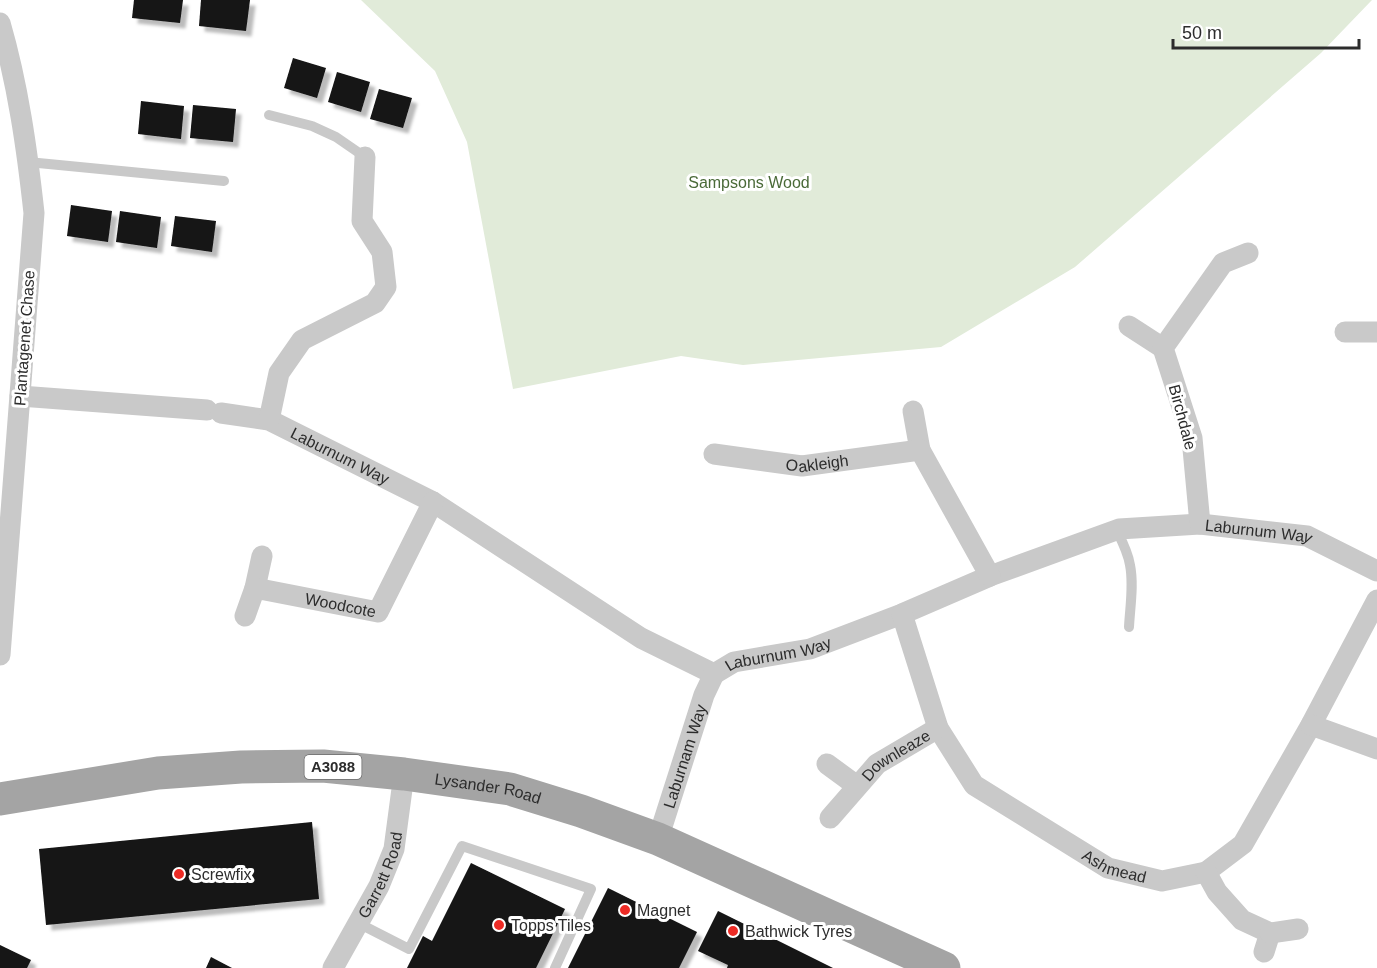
<svg xmlns="http://www.w3.org/2000/svg" width="1377" height="968" font-family="Helvetica,sans-serif">
<style>
.green{fill:#e1ebd9}
.building{fill:#131313;filter:url(#shadow)}
.lines{fill:none;stroke-linecap:round;stroke-linejoin:round}
.lane{stroke:#c9c9c9;stroke-width:10}
.street{stroke:#c9c9c9;stroke-width:21}
.primary{stroke:#a4a4a4;stroke-width:33}
.poi-dot{fill:#ed2b25;stroke:#fff;stroke-width:2}
.labels{text-anchor:middle;stroke-width:6;stroke-linejoin:round;paint-order:stroke}
.shield{fill:#fff;stroke:#6b6b6b;stroke-width:1.5}
.shield-label{font-size:15px;font-weight:bold;fill:#2c2c2c}
.park-label{font-size:16px;fill:#4a6a38;stroke:#fff}
.street-label{font-size:16px;fill:#2c2c2c;stroke:#fff}
.poi-label{font-size:16px;fill:#2c2c2c;stroke:#fff;text-anchor:start}
</style>
<defs>
<filter id="shadow"><feDropShadow dx="5.5" dy="5.5" stdDeviation="1.5" flood-color="#0004"/></filter>
</defs>
<rect width="100%" height="100%" fill="#fff"/>
<path class="green" d="M361,0H1372L1321,53L1075,267L941,347L743,365L681,356L513,389L467,142L435,71Z"/>
<g class="building">
<path d="M134,0H183L180,23L132,18Z"/>
<path d="M201,0H250L246,31L199,26Z"/>
<path d="M293,58L326,68L317,98L284,88Z"/>
<path d="M337,72L370,82L361,112L328,102Z"/>
<path d="M379,89L412,98L403,128L370,119Z"/>
<path d="M141,101L184,106L181,139L138,134Z"/>
<path d="M193,105L236,109L233,142L190,138Z"/>
<path d="M71,205L112,211L108,242L67,236Z"/>
<path d="M120,211L161,217L157,248L116,242Z"/>
<path d="M175,216L216,221L212,252L171,246Z"/>
<path d="M312,822L319,899L46,925L39,849Z"/>
<path d="M471,863L565,909L536,968H407L423,936L432,941Z"/>
<path d="M608,888L697,932L679,968H568Z"/>
<path d="M718,911L833,968H727L728,965L698,951Z"/>
<path d="M0,945L31,960L27,968H0Z"/>
<path d="M211,957L232,968H206Z"/>
</g>
<g class="lines">
<g class="lane">
<path d="M269,115L312,126L336,137L365,157"/>
<path d="M28,162L224,181"/>
<path d="M1116,529C1122,541 1128,552 1130,565C1134,585 1130,607 1129,627"/>
<path d="M358,923L409,949L462,846L591,889L555,968"/>
</g>
<g class="street">
<path d="M0,23C18,85 27,149 34,213L0,655"/>
<path d="M1129,326L1163,348"/>
<path d="M1345,332H1377"/>
<path d="M20,396L207,410"/>
<path d="M913,411L920,450"/>
<path id="s1" d="M221,413L269,420L433,502L641,638L714,674L734,662L810,649L902,614L990,576L1119,529L1200,524L1307,536L1377,571"/>
<path d="M269,420L279,373L302,340L375,303L386,287L382,252L362,221L365,157"/>
<path id="s2" d="M714,454L802,466L920,450L990,576"/>
<path d="M1200,524L1192,438L1163,348L1223,263L1248,253"/>
<path d="M255,588L262,556"/>
<path id="s3" d="M902,614L938,728L974,785L1108,868L1162,881L1206,872L1243,844L1311,725L1377,600"/>
<path id="s4" d="M245,616L255,588L378,612L433,502"/>
<path d="M1311,725L1377,749"/>
<path d="M827,764L857,786"/>
<path id="s5" d="M830,818L877,764L938,728"/>
<path id="s6" d="M658,839L704,695L714,674"/>
<path d="M1206,872L1217,892L1242,920L1270,933L1264,952"/>
<path d="M1270,933L1298,929"/>
<path id="s7" d="M333,968L379,886L394,849L404,774"/>
</g>
<path class="primary" id="s8" d="M0,799L158,773L241,767L323,766L404,774L510,789L581,811L658,839L944,968"/>
</g>
<g class="poi-dot">
<circle cx="179" cy="874" r="6"/>
<circle cx="625" cy="910" r="6"/>
<circle cx="499" cy="925" r="6"/>
<circle cx="733" cy="931" r="6"/>
</g>
<g class="labels">
<rect class="shield" x="304.5" y="755" width="57" height="24" rx="4.5"/>
<g class="shield-label">
<text x="333" y="772">A3088</text>
</g>
<g class="park-label">
<text x="749" y="188">Sampsons Wood</text>
</g>
<g class="street-label">
<text transform="translate(24 338) rotate(-86)" y="6">Plantagenet Chase</text>
<text transform="translate(1183 417) rotate(75)" y="6">Birchdale</text>
<text dy="6" stroke="none"><textPath href="#s1" startOffset="128">Laburnum Way</textPath></text>
<text dy="6" stroke="none"><textPath href="#s2" startOffset="104">Oakleigh</textPath></text>
<text dy="6" stroke="none"><textPath href="#s1" startOffset="1134">Laburnum Way</textPath></text>
<text dy="6" stroke="none"><textPath href="#s4" startOffset="117">Woodcote</textPath></text>
<text dy="6" stroke="none"><textPath href="#s1" startOffset="630">Laburnum Way</textPath></text>
<text dy="6" stroke="none"><textPath href="#s6" startOffset="87">Laburnam Way</textPath></text>
<text dy="6" stroke="none"><textPath href="#s5" startOffset="92">Downleaze</textPath></text>
<text dy="6" stroke="none"><textPath href="#s8" startOffset="492">Lysander Road</textPath></text>
<text dy="6" stroke="none"><textPath href="#s3" startOffset="350">Ashmead</textPath></text>
<text dy="6" stroke="none"><textPath href="#s7" startOffset="105">Garrett Road</textPath></text>
</g>
<g class="poi-label">
<text x="191" y="880">Screwfix</text>
<text x="637" y="916">Magnet</text>
<text x="511" y="931">Topps Tiles</text>
<text x="745" y="937">Bathwick Tyres</text>
</g>
</g>
<path d="M1173 39v9h186v-9" fill="none" stroke="#2c2c2c" stroke-width="3"/>
<text x="1182" y="39" font-size="18" fill="#2c2c2c" stroke="#ffffff" stroke-width="4.5" paint-order="stroke">50 m</text>
</svg>
